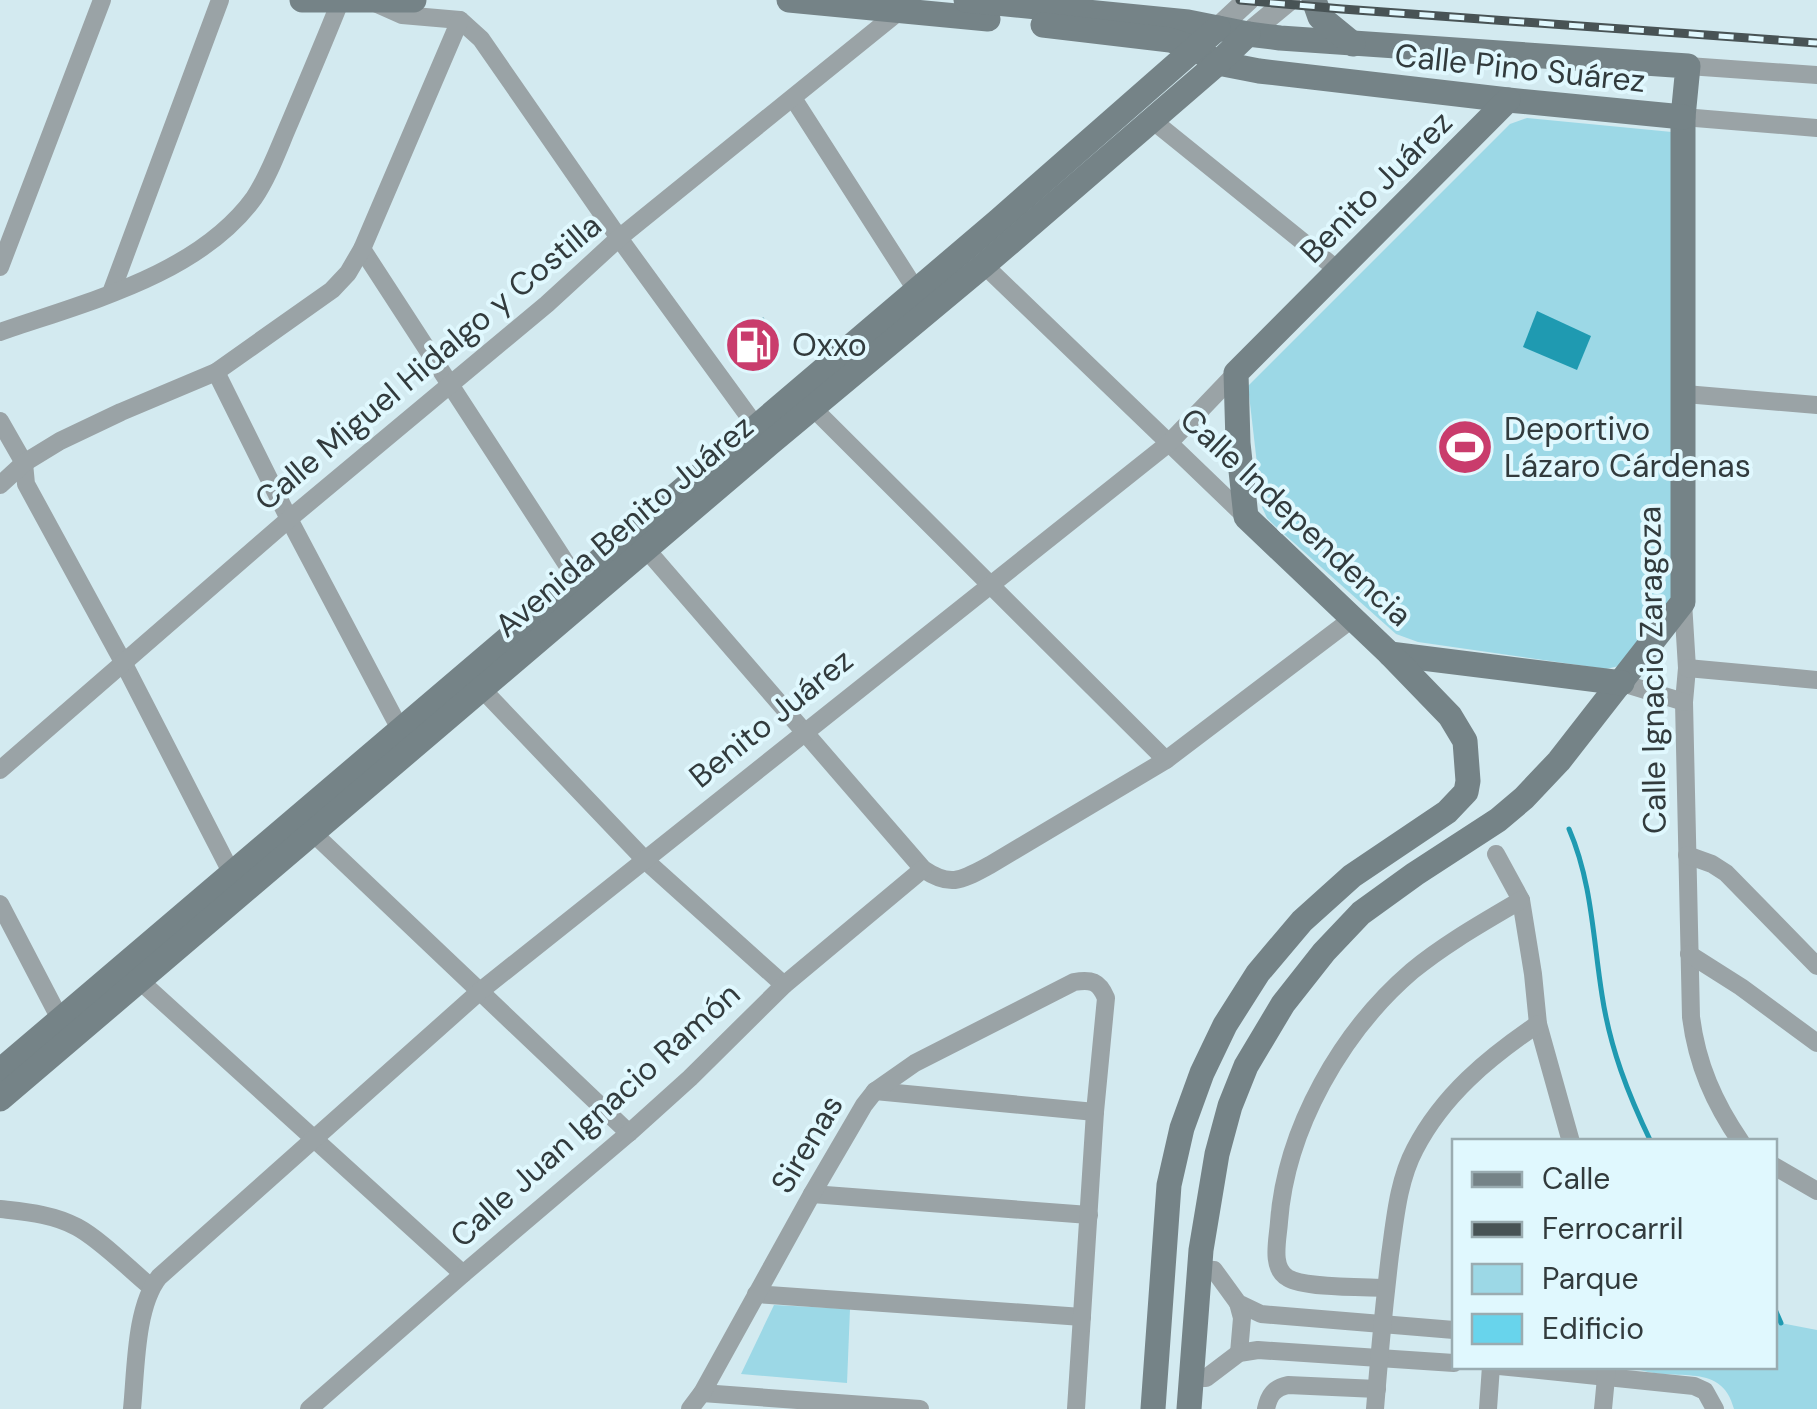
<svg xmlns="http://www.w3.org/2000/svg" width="1817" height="1409" font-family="'DM Sans',sans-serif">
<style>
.green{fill:#9cd8e6}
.water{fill:#1f9ab1}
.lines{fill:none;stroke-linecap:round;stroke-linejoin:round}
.stream{stroke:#1f9ab1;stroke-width:5}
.minor{stroke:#9aa3a6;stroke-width:18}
.tertiary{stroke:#9aa3a6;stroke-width:22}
.secondary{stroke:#758387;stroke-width:25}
.rail-casing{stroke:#485355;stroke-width:9}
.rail{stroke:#e0f8fe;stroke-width:5;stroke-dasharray:15;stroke-linecap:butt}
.wall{fill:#59b6cb}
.shaded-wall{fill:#4994a5}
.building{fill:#68d4ec;stroke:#4994a5;stroke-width:2.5}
.labels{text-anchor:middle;stroke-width:8;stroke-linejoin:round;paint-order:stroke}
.street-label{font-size:32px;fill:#323b3d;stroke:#e0f8fe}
.poi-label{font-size:32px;fill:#323b3d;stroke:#e0f8fe;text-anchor:start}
</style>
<rect width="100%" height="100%" fill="#d3eaf0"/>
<g class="green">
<path d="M1527,118L1672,132L1675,593L1619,666L1606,669L1418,642L1396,634L1275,526L1267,518L1262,507L1248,386L1510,124Z"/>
<path d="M774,1305L850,1309L847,1383L741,1374Z"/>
<path d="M1775,1322L1817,1330V1409H1734C1721,1358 1671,1385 1633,1367L1774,1366Z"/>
</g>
<path class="water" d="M1537,311L1591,336L1577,370L1523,347Z"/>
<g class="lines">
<g class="stream">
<path d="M1569,829C1592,882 1593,939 1602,995C1610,1048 1628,1094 1651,1142"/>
<path d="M1774,1307L1781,1323"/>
</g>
<g class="minor">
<path d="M375,3L402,15L460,20L481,39L619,238L763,436"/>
<path d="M1688,66L1817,75"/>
<path d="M793,98L916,290"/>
<path d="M1683,117L1817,128"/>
<path d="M1152,120L1339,271"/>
<path d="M362,249L577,580"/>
<path d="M984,265L1246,517"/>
<path d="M0,267L102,0"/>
<path d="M111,293L220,0"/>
<path d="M0,332C86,302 198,275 254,198C269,176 279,147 290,122C307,82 324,42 340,2"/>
<path d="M216,372L289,519L401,731"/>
<path d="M1685,394L1817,405"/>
<path d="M813,408L1166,760"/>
<path d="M0,421L24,463L26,484L123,662L232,874"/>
<path d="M0,485L24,463L60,441L121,412L216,372L332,290L348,273L362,249L460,20"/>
<path d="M646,549L923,869C951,888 962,880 990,865L1166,760L1352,619"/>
<path d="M1683,602L1687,668L1684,702L1691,1017C1697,1064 1714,1103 1741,1142"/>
<path d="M1687,668L1817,680"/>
<path d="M1622,683L1684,702"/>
<path d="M482,689L646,861L784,985"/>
<path d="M0,770L289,519L547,304L619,238L902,9"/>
<path d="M313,833L629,1133"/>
<path d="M1496,854L1521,900L1533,974L1538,1024L1571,1142"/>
<path d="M1687,855L1712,864L1726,873L1817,966"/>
<path d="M0,904L60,1019"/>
<path d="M1689,954L1741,987L1817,1043"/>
<path d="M139,980L463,1274"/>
<path d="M875,1091L1095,1112"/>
<path d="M1774,1166L1817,1191"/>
<path d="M812,1194L1089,1215"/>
<path d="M0,1209C26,1212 53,1214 77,1227C101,1240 129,1269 151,1287"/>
<path d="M1199,1269L1214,1270L1238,1303L1261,1314L1454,1330"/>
<path d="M1386,1288C1365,1287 1303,1288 1288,1278C1270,1268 1278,1239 1279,1222C1286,1128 1342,1031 1412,971C1446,943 1484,922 1521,900"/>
<path d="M756,1294L1082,1317"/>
<path d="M1238,1303L1242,1318L1239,1353"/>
<path d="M1499,1366L1694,1386L1705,1391L1715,1409"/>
<path d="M1192,1378H1206L1239,1353L1258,1350L1454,1363"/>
<path d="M702,1393L920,1409"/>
<path d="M132,1409C136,1371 135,1307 159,1277L479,992L1169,443L1236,373"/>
<path d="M309,1409L463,1274L629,1133L690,1078L784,985L923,869"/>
<path d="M690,1409L702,1393L812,1194L864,1105L875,1091L915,1063L1074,982C1091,979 1099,981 1106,998L1095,1112L1076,1409"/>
<path d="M1266,1409C1269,1395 1274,1388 1288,1385L1377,1389"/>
<path d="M1375,1409C1379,1358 1384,1306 1390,1255C1395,1220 1398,1181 1415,1149C1443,1095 1488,1058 1538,1024"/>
<path d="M1488,1409L1491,1366"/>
<path d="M1603,1409L1607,1367"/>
</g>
<g class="tertiary">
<path d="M1218,28L1248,0"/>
<path d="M1248,34L1289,0"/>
</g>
<g class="secondary">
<path d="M302,0H414"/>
<path d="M789,0L988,19"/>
<path d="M966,0L1188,22L1248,34L1280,38L1688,66L1683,117V602L1559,761L1524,798L1498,820L1415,874L1361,913L1324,952L1283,1004L1246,1066L1230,1106L1217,1154L1201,1250L1189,1409"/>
<path d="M1314,0L1320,17L1353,44"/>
<path d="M1043,25L1170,40L1194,48L1218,63L1259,71L1508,100L1683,117"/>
<path d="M1390,654L1622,683"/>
<path d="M0,1071L998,221L1218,28"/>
<path d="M0,1099L769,444L984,265L1218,63L1248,34"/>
<path d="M1153,1409L1169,1185L1182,1128L1202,1073L1225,1025L1258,973L1302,921L1352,876L1447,812L1466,792L1468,781L1465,741L1450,716L1390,654L1246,517L1238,443L1236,373L1508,100"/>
</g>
<g class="rail-casing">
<path id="rail" d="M1240,0L1342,9L1817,43"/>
</g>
<use href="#rail" class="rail"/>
</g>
<path class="wall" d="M776,339L743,367L730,352V347Z"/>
<path class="shaded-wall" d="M776,335V339L743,367V363Z"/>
<path class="building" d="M763,319L776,335L743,363L730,347Z"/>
<defs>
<g id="fuel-disc" transform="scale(2.875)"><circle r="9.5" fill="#c93c6c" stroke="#e0f8fe"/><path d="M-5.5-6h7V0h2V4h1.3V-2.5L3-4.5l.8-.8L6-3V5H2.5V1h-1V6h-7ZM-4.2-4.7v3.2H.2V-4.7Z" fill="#fff"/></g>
<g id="stadium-disc" transform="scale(2.875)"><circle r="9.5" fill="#c93c6c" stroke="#e0f8fe"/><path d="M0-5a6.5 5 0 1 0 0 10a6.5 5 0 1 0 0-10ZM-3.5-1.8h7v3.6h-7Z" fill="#fff"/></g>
</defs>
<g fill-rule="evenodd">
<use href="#fuel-disc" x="753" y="345"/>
<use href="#stadium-disc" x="1465" y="447"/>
</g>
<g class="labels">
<g class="street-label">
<text transform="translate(1520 68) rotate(6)" y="11">Calle Pino Suárez</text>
<text transform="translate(1376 187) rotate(-45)" y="11">Benito Juárez</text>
<text transform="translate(428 362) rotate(-40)" y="11">Calle Miguel Hidalgo y Costilla</text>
<text transform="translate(1296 517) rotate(43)" y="11">Calle Independencia</text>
<text transform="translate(624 526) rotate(-40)" y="11">Avenida Benito Juárez</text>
<text transform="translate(1652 670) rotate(-91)" y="11">Calle Ignacio Zaragoza</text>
<text transform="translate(771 718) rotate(-39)" y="11">Benito Juárez</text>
<text transform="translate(595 1115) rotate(-42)" y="11">Calle Juan Ignacio Ramón</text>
<text transform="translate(807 1144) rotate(-59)" y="11">Sirenas</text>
</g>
<g class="poi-label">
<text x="792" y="356">Oxxo</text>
<text x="1504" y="440">Deportivo<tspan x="1504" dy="37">Lázaro Cárdenas</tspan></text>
</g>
</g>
<rect x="1452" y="1139" width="325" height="230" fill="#e0f8fe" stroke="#9aacb1" stroke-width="2.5"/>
<rect x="1472" y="1172" width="50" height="15" fill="#758387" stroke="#9aacb1" stroke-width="2.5"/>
<text x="1542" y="1189" font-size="30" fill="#323b3d">Calle</text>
<rect x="1472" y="1222" width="50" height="15" fill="#485355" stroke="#9aacb1" stroke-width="2.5"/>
<text x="1542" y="1239" font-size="30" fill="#323b3d">Ferrocarril</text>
<rect x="1472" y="1264" width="50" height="30" fill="#9cd8e6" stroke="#9aacb1" stroke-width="2.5"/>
<text x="1542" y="1289" font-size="30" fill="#323b3d">Parque</text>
<rect x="1472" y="1314" width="50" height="30" fill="#68d4ec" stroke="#9aacb1" stroke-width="2.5"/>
<text x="1542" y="1339" font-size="30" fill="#323b3d">Edificio</text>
</svg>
